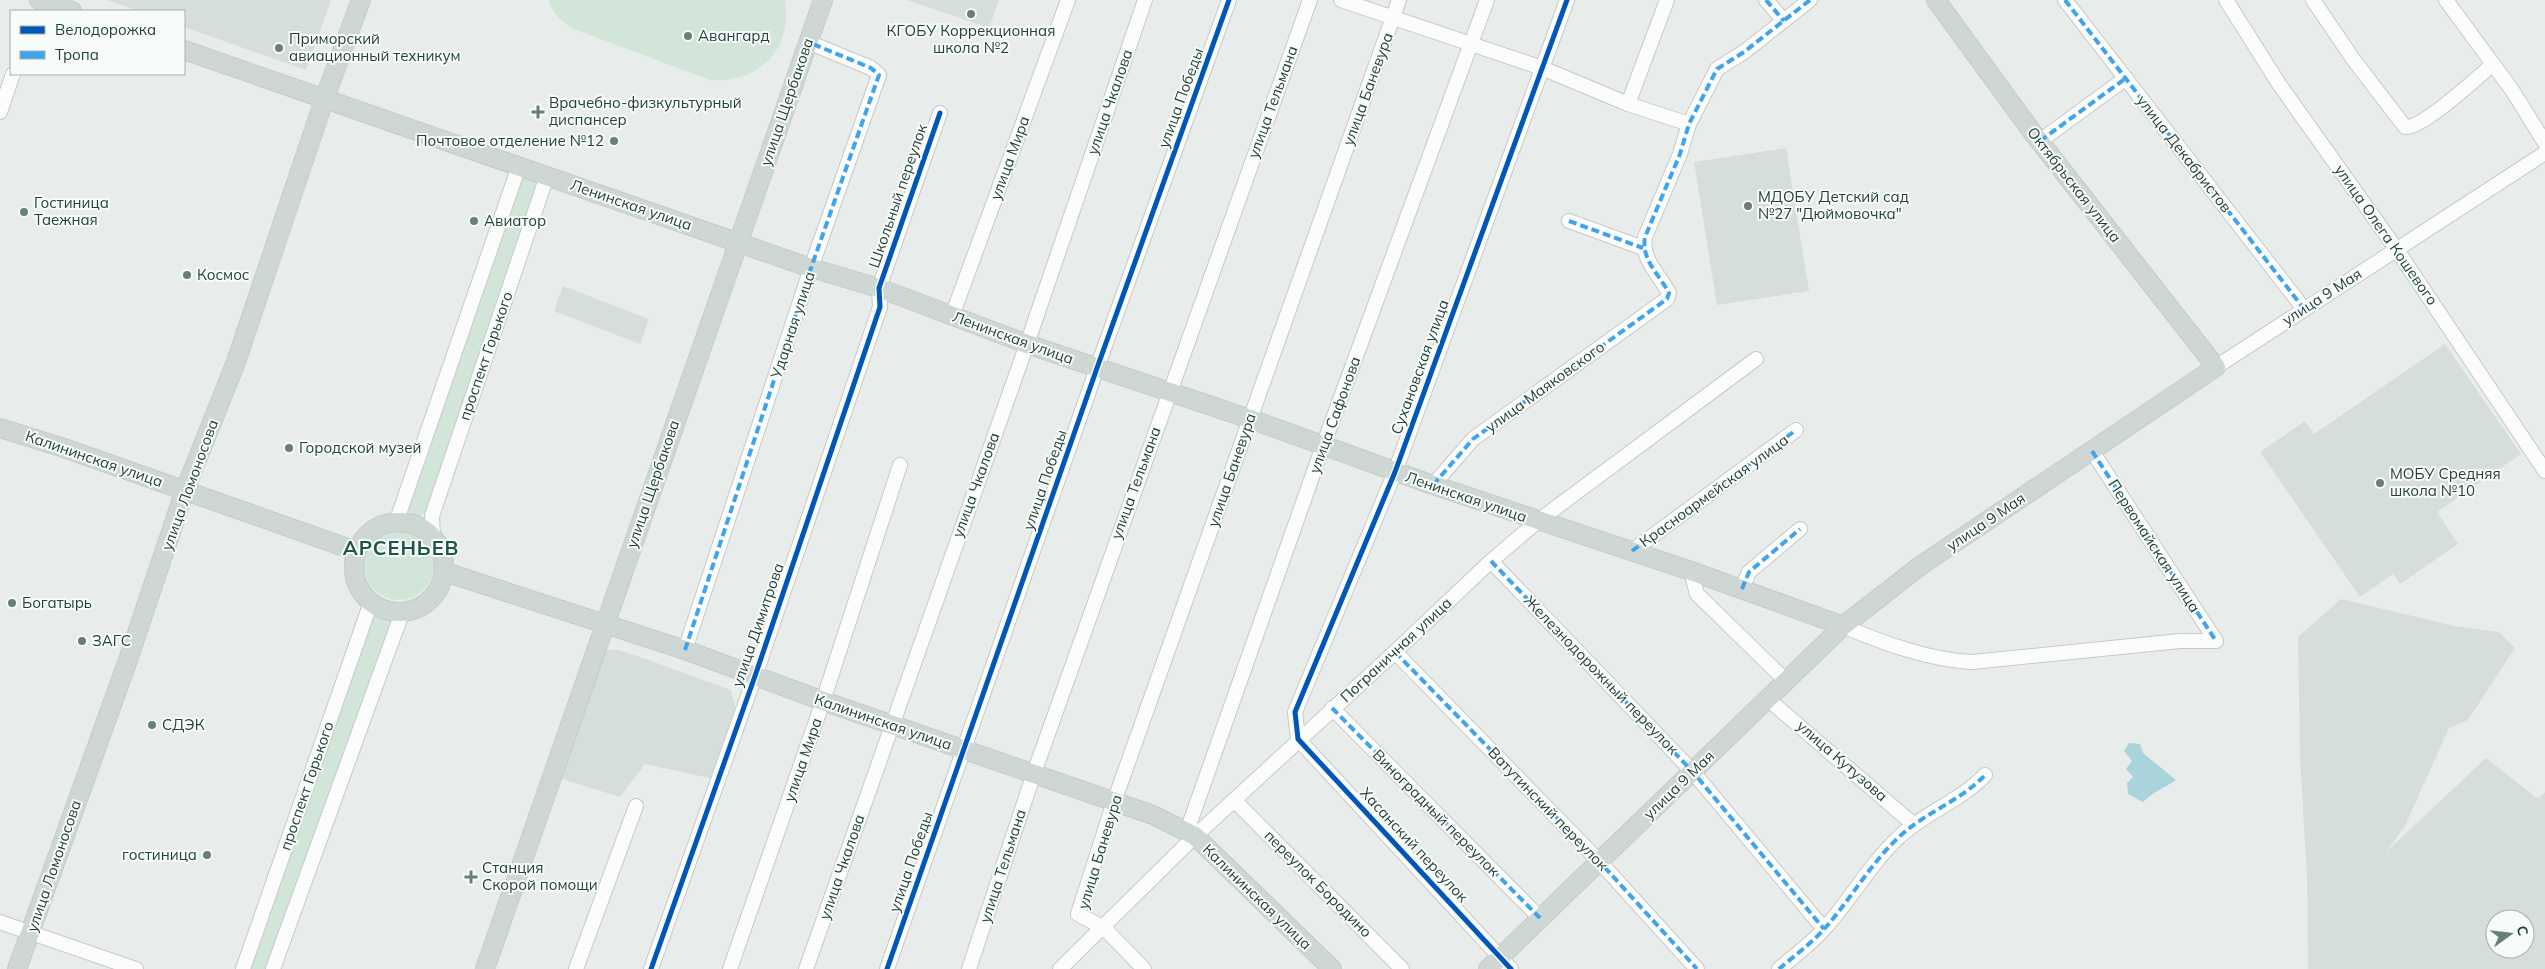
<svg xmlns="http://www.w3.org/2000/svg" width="2545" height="969" font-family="Mulish,sans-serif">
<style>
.built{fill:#d6dedb;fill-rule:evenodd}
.green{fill:#d1e6d8}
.water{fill:#a9d4db}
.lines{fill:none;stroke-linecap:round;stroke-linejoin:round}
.minor-casing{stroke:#c5cac8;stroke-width:16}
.major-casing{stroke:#c3ccc9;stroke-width:20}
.minor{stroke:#fcfcfc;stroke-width:14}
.major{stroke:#cfd7d5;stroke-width:18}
.quiet{stroke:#3ea4ec;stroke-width:4;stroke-dasharray:8 4;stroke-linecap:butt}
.cycleway-casing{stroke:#f7fbf9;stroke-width:8}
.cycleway{stroke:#0057b8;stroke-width:5}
.poi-dot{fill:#697e78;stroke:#f7fbf9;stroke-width:2}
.labels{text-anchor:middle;stroke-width:4;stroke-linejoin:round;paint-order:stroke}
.poi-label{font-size:15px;fill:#24423a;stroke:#f7fbf9;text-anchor:start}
.street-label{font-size:15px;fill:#24423a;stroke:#f7fbf9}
.district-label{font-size:20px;font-weight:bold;letter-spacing:1px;fill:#1f5548;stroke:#f7fbf9}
</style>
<rect width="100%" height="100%" fill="#e8edeb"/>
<g class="built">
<path d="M107,0H331L306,70L184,27V11H139Z"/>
<path d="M907,0H999L989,28Z"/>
<path d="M1786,148L1809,291L1717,305L1694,162Z"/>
<path d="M563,286L649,319L640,344L554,311Z"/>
<path d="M2445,344L2521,454L2437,512L2458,544L2400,584L2393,574L2360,597L2260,452L2305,421L2314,434Z"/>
<path d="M2341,599L2455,626L2499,632L2515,648L2468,720L2449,728L2404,828L2386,852L2486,758L2538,799L2545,792V969H2308L2307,875L2300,758L2298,637ZM2495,919H2525V949H2495Z"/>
<path d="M605,650H618L643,658L731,690L736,710L714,779L645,764L620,797L562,779Z"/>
</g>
<g class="green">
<path d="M548,0H785C793,50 759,83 710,80L574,29C561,22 553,13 548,0Z"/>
<path d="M528,176L534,178L537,185L426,513L417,517L410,514L408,505L521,179Z"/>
<circle cx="399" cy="565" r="35"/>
<path d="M373,616L391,622L265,969H250Z"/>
</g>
<path class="water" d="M2129,743L2140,744L2143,753L2176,780C2164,788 2153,792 2143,802L2128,794L2127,783L2133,777L2126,769L2132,761L2124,751Z"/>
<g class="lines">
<g class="minor-casing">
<g id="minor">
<path d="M1341,0L1542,68L1628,104L1689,124"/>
<path d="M1766,0L1784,21"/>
<path d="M2065,0L2304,309"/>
<path d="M2226,0L2279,84L2397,250L2545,471"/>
<path d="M2313,0L2353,59L2405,127C2422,129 2478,77 2493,64"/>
<path d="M2446,0L2512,90L2545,143"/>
<path d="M1628,104L1667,0"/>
<path d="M0,112L13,74"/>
<path d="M2040,141L2126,78"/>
<path d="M1569,221L1643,248"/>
<path d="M952,316L1068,0"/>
<path d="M2216,367L2545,153"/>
<path d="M2092,451L2216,641"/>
<path d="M1433,485L1473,439L1667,299L1669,293C1659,274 1641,260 1645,237L1680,154L1689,124L1717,69L1744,52L1810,0"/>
<path d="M394,524L399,514L519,166"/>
<path d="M433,538L432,516L547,176"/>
<path d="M1632,551L1796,430"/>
<path d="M1491,561L1693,772L1824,929"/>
<path d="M1691,571L1697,594L1787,682"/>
<path d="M1742,589L1749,572L1800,529"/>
<path d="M1843,626C1883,643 1929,660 1972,662L2180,641H2216"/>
<path d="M685,650L811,268L879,75L871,68L808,42"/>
<path d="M1395,652L1599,861L1697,969"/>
<path d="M1769,700L1913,824"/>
<path d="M1332,708L1540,918"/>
<path d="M1234,800L1402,969"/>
<path d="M1187,831L1323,446L1487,0"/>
<path d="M0,922L136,969"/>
<path d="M243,969L371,602"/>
<path d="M273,969L402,613"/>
<path d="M576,969L636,806"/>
<path d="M651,969L755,676L880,307L879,288L940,113"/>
<path d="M730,969L823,701L900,465"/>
<path d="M806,969L1027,344L1145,0"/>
<path d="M887,969L1097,368L1229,0"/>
<path d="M969,969L1034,773L1310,0"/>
<path d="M1060,969L1195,836L1395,652L1491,561L1538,521L1756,359"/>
<path d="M1144,969L1104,928L1078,914L1114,802L1399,0"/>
<path d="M1511,969L1298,739L1295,712L1395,472L1567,0"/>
<path d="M1779,969C1794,956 1812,943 1825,928C1851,899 1870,864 1899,837C1924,813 1962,800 1985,775"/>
</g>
</g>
<g class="major-casing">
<g id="major">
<path d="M39,0L72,11"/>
<path d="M184,50L811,268L879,288L1027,344L1250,419L1433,485L1691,571L1843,626"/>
<path d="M0,428L64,448L356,551"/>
<circle cx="399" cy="567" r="45"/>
<path d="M445,572L685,650L823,701L1153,815L1195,836L1332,969"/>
<path d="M17,969L128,660L185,490L236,362L324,100L361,0"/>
<path d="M485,969L823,0"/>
<path d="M1488,969L1843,626L1920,566L2216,367L2033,133L1936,0"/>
</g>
</g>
<use href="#minor" class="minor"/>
<use href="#major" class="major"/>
<g class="quiet">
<path d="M1766,0L1784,21"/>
<path d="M2065,0L2304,309"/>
<path d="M2040,141L2126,78"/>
<path d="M1569,221L1643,248"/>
<path d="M2092,451L2216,641"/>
<path d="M1433,485L1473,439L1667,299L1669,293C1659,274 1641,260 1645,237L1680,154L1689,124L1717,69L1744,52L1810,0"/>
<path d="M1632,551L1796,430"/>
<path d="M1491,561L1693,772L1824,929"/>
<path d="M1742,589L1749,572L1800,529"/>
<path d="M685,650L811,268L879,75L871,68L808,42"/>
<path d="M1395,652L1599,861L1697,969"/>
<path d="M1332,708L1540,918"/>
<path d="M1779,969C1794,956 1812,943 1825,928C1851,899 1870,864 1899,837C1924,813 1962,800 1985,775"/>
</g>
<g class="cycleway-casing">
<g id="cycleway">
<path d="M651,969L755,676L880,307L879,288L940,113"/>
<path d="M887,969L1097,368L1229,0"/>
<path d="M1511,969L1298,739L1295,712L1395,472L1567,0"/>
</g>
</g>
<use href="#cycleway" class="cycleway"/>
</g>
<g class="poi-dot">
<circle cx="971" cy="14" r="5"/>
<circle cx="688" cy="36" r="5"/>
<circle cx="279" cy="48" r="5"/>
<path d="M535.5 104.5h5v5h5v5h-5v5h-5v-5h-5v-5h5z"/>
<circle cx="614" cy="141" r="5"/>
<circle cx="1748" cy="206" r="5"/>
<circle cx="24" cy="212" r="5"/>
<circle cx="474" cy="221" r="5"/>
<circle cx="187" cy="275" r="5"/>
<circle cx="289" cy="448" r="5"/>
<circle cx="2380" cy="483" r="5"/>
<circle cx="12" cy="603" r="5"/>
<circle cx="82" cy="641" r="5"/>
<circle cx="152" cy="725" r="5"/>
<circle cx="207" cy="855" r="5"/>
<path d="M468.5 869.5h5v5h5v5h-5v5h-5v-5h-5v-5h5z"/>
</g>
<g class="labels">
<g class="poi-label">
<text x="971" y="36" text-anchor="middle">КГОБУ Коррекционная<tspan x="971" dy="17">школа №2</tspan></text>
<text x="698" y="41">Авангард</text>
<text x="289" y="44">Приморский<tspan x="289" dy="17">авиационный техникум</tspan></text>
<text x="549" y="108">Врачебно-физкультурный<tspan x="549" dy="17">диспансер</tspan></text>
<text x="604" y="146" text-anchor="end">Почтовое отделение №12</text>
<text x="1758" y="202">МДОБУ Детский сад<tspan x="1758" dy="17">№27 "Дюймовочка"</tspan></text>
<text x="34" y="208">Гостиница<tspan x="34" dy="17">Таежная</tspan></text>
<text x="484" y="226">Авиатор</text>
<text x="197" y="280">Космос</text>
<text x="299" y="453">Городской музей</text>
<text x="2390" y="479">МОБУ Средняя<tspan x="2390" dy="17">школа №10</tspan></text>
<text x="22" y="608">Богатырь</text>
<text x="92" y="646">ЗАГС</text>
<text x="162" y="730">СДЭК</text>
<text x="197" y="860" text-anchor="end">гостиница</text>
<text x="482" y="873">Станция<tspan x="482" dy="17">Скорой помощи</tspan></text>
</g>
<g class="street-label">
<text transform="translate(1368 89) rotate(-70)" y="5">улица Баневура</text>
<text transform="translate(1181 98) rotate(-70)" y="5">улица Победы</text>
<text transform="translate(787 102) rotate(-71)" y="5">улица Щербакова</text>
<text transform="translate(1110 102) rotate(-71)" y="5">улица Чкалова</text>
<text transform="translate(1273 102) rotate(-70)" y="5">улица Тельмана</text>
<text transform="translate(2184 154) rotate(52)" y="5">улица Декабристов</text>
<text transform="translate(1010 158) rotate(-70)" y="5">улица Мира</text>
<text transform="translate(2074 185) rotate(52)" y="5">Октябрьская улица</text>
<text transform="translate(898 196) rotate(-71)" y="5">Школьный переулок</text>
<text transform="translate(631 205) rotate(19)" y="5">Ленинская улица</text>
<text transform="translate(2386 235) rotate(55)" y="5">улица Олега Кошевого</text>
<text transform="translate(2322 297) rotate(-33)" y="5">улица 9 Мая</text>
<text transform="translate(793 325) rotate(-72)" y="5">Ударная улица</text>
<text transform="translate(1013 338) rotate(20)" y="5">Ленинская улица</text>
<text transform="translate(486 356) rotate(-71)" y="5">проспект Горького</text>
<text transform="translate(1420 367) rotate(-70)" y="5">Сухановская улица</text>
<text transform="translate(1545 387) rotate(-36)" y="5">улица Маяковского</text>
<text transform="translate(1335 415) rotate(-70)" y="5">улица Сафонова</text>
<text transform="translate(94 459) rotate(19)" y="5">Калининская улица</text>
<text transform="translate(1232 470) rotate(-71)" y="5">улица Баневура</text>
<text transform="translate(1045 480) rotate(-71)" y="5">улица Победы</text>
<text transform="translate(1136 483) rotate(-70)" y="5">улица Тельмана</text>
<text transform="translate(653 484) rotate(-71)" y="5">улица Щербакова</text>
<text transform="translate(190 485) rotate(-70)" y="5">улица Ломоносова</text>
<text transform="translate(976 485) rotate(-70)" y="5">улица Чкалова</text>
<text transform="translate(1714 491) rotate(-36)" y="5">Красноармейская улица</text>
<text transform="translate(1466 497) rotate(19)" y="5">Ленинская улица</text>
<text transform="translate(1986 522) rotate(-34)" y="5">улица 9 Мая</text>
<text transform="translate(2154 546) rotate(57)" y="5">Первомайская улица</text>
<text transform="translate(758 625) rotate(-71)" y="5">улица Димитрова</text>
<text transform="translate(1396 650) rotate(-43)" y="5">Пограничная улица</text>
<text transform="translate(1601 675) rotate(46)" y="5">Железнодорожный переулок</text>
<text transform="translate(883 722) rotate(19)" y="5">Калининская улица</text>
<text transform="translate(803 760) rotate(-71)" y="5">улица Мира</text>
<text transform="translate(1842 761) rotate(41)" y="5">улица Кутузова</text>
<text transform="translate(1679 785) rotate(-44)" y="5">улица 9 Мая</text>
<text transform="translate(307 786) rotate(-71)" y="5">проспект Горького</text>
<text transform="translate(1548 809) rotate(46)" y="5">Ватутинский переулок</text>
<text transform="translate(1436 813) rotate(45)" y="5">Виноградный переулок</text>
<text transform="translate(1414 845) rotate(47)" y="5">Хасанский переулок</text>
<text transform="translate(1100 852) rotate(-73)" y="5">улица Баневура</text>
<text transform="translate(911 862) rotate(-71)" y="5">улица Победы</text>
<text transform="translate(54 866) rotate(-71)" y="5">улица Ломоносова</text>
<text transform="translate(1003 866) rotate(-72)" y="5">улица Тельмана</text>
<text transform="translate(842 867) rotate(-71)" y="5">улица Чкалова</text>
<text transform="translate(1318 884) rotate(45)" y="5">переулок Бородино</text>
<text transform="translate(1257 897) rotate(44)" y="5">Калининская улица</text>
</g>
<g class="district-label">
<text x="401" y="555">АРСЕНЬЕВ</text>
</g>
</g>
<rect x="10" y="10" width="175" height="65" fill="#f7fbf9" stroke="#a3b1ad"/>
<rect x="20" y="26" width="25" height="8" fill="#0057b8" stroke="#a3b1ad"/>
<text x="55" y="35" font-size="15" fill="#24423a">Велодорожка</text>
<rect x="20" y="51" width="25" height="8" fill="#3ea4ec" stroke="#a3b1ad"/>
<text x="55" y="60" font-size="15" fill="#24423a">Тропа</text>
<g transform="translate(2510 934) rotate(75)"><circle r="24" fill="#f7fbf9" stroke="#a3b1ad"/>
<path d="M0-4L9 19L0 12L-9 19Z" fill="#697e78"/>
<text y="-8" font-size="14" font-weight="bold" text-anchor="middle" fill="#24423a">С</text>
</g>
</svg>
